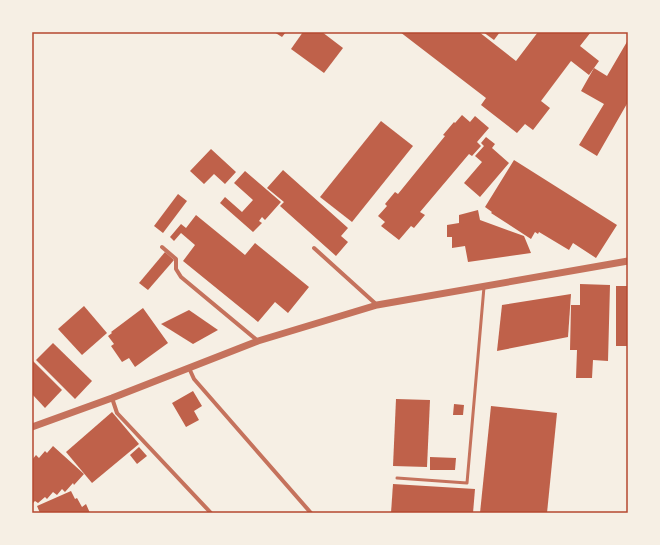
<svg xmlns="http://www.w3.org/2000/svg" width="660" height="545" font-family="'Fira Sans',sans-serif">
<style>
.building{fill:#bf614a}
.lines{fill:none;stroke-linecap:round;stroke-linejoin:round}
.service{stroke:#c5725c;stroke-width:3}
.minor{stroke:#c5725c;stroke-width:4}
.tertiary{stroke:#c5725c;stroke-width:7}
.neatline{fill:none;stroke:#b5482f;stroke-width:1.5}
</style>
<rect width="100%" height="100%" fill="#f6efe4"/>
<g class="building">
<path d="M274,32H286L282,37Z"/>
<path d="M303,32H322L343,48L324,73L291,49Z"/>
<path d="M400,32H479L516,61L538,32H591L580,46L599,61L589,75L571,61L541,101L550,108L533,130L525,124L517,133L481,105L486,98Z"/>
<path d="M483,32H500L494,40Z"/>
<path d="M628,40V102L597,156L579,145L604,104L581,91L594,68L607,76Z"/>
<path d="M462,115L470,122L475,116L489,128L477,142L481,146L472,156L469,154L420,212L425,215L414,228L411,226L399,240L381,226L385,222L378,216L387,206L385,204L395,192L398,194L445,136L443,135L454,122L455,123Z"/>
<path d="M381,121L413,146L352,222L320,197Z"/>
<path d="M486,137L495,144L492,148L509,163L480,197L464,183L482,162L475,156L484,146L481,143Z"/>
<path d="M211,149L236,172L225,184L214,174L204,184L190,171Z"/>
<path d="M514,160L617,225L596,258L573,243L569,250L539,232L538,234L535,232L531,239L491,213L492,212L485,207Z"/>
<path d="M283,170L348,228L341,236L348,242L336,256L280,206L284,202L267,188Z"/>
<path d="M245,171L281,202L265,220L262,217L259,221L262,223L253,232L220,203L225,197L242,212L253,200L234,183Z"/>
<path d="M178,194L187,201L163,233L154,226Z"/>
<path d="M478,210L480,220L524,236L531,253L468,262L465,246L452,248V237H447V225L459,223V215Z"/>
<path d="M196,215L245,255L255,243L309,287L288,313L275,302L258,322L183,261L195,245L181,233L174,241L170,237L181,224L186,228Z"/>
<path d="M165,252L174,260L148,290L139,283Z"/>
<path d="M580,284L610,285L608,361L593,360L592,378H576L577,350H570L571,305H580Z"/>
<rect x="616" y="286" width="12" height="60"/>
<path d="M571,294L568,337L497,351L502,305Z"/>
<path d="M84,306L107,333L82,355L58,329Z"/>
<path d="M143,308L168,343L135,367L129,358L122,362L111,346L114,344L108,336L112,333L111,332Z"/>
<path d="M189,310L218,330L193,344L161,324Z"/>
<path d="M53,343L92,381L75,399L36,360Z"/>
<path d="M32,360L62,390L45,408L32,394Z"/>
<path d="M193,391L202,406L194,411L199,420L186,427L172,403Z"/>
<path d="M396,399L430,400L427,467L393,466Z"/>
<path d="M454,404L464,405L463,415H453Z"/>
<path d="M491,406L557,413L547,513H480Z"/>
<path d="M112,412L139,444L92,483L66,452Z"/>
<path d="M53,446L84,474L74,485L73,483L65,492L62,489L57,495L53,492L47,499L45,497L38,503L35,501L32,504V460L36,455L39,458L45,451L47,453Z"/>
<path d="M139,447L147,456L137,464L130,455Z"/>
<path d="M430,457L456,458L455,470H430Z"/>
<path d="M393,484L475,489L473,513H391Z"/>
<path d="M71,491L75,499L77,498L82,507L86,504L90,513H40L37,506Z"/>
</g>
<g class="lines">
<path class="service" d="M397,478L467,483L484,287"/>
<g class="minor">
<path d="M162,247L176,259V269L181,277L258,341"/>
<path d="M314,248L377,305"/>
<path d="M189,368L194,379L311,513"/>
<path d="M112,398L117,413L211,513"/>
</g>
<path class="tertiary" d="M32,427L112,398L258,341L377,305L628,261"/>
</g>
<rect width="660" height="545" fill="none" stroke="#f6efe4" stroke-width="66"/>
<rect x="33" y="33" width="594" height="479" class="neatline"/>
</svg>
